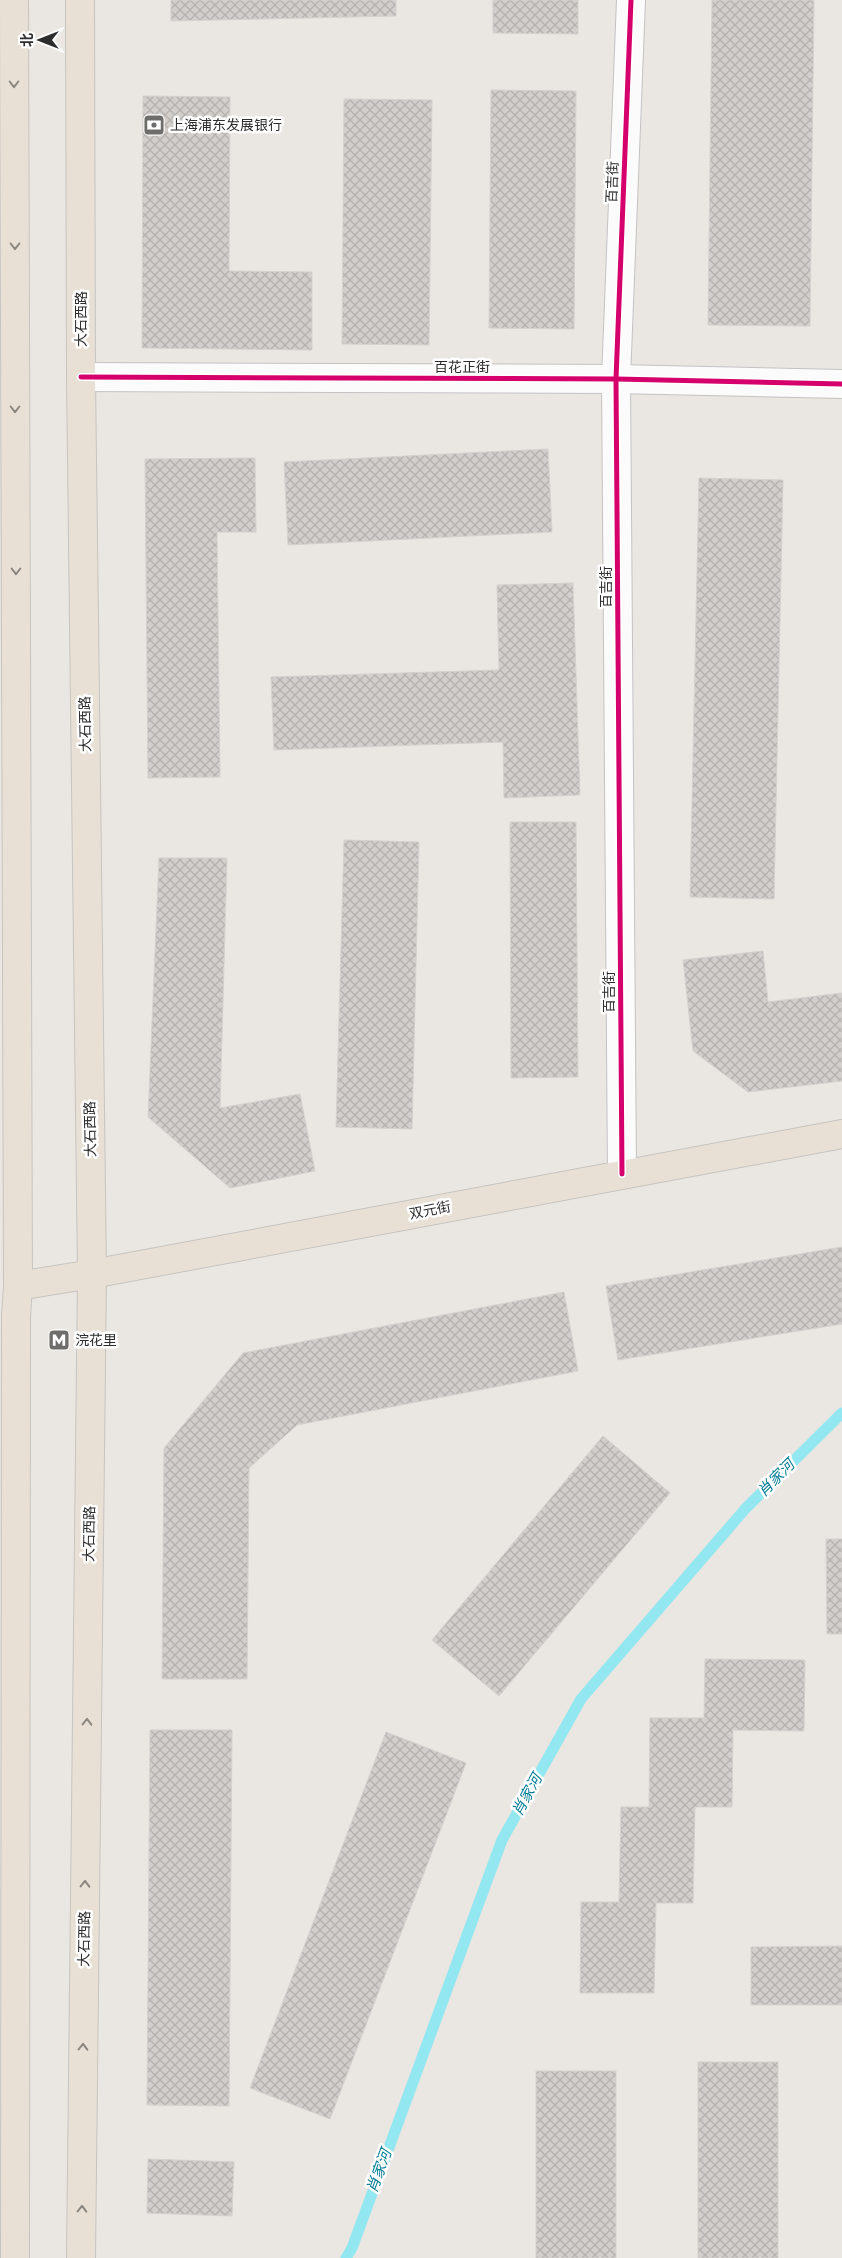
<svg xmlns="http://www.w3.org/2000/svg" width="842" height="2258" font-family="'Golos Text','Noto Sans SC',sans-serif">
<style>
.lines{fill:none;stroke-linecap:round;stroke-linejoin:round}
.stream{stroke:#92e7f0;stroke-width:11}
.building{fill:url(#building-cross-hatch);stroke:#d5d1ce}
.minor-casing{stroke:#c4c3c3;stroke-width:30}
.major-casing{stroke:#c6c4c2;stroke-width:30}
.minor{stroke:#fcfbfb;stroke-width:28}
.major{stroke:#e8e0d4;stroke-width:28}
.cycleway-casing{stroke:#fff;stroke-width:8}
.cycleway{stroke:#d6006c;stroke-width:5}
.oneway{stroke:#8a8680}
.labels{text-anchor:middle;stroke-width:5;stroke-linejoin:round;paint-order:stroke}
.poi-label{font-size:14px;fill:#2c2c2c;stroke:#fff;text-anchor:start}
.street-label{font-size:14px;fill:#2c2c2c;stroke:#fff}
.water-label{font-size:15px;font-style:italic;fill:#077e98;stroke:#fff}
</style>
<defs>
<pattern id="building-cross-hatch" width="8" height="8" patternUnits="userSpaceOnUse" patternTransform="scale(1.25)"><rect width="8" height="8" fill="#d1cecb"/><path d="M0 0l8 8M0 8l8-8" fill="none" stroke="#b4b1ae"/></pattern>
</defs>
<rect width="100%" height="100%" fill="#eae6e2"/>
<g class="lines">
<path class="stream" d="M346,2258L352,2248L502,1840L581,1699L746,1508L842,1413"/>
</g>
<g class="building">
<path d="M171,0H396V16L171,21Z"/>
<path d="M493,0H578V34L493,33Z"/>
<path d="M712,0H814L810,326L708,325Z"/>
<path d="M491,90L576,91L574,329L489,328Z"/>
<path d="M143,96L230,97L229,271L312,272V350L142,348Z"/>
<path d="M344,99L432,100L429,345L342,344Z"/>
<path d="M548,449L552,532L288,545L284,462Z"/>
<path d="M255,458L256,532H217L220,777L148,778L145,459Z"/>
<path d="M699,478L783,480L774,899L690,897Z"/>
<path d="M573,583L580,795L504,798L503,742L274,750L271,677L499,670L497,585Z"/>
<path d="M510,822H576L578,1077L511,1078Z"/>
<path d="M344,840L419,842L412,1129L336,1127Z"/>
<path d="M159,858H227L220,1108L300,1094L315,1171L230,1188L148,1117Z"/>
<path d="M763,951L768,1002L842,993V1081L748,1092L693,1051L683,960Z"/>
<path d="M842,1247V1324L618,1360L606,1286Z"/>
<path d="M564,1292L578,1371L297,1425L249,1468L247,1679H162L164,1448L243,1353Z"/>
<path d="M603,1436L670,1493L499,1696L432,1640Z"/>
<path d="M826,1539H842V1634H827Z"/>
<path d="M705,1659L805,1660L804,1731L733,1730L732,1807H695L693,1903H656L654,1993H580L581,1902H619L621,1807H649L650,1718H704Z"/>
<path d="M150,1730H232L229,2106L147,2105Z"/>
<path d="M386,1732L466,1763L330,2119L250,2088Z"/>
<path d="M842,1946V2005H751V1947Z"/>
<rect x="698" y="2062" width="80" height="196"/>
<rect x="536" y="2071" width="80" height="187"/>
<path d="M148,2159L234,2162L232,2216L147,2213Z"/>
</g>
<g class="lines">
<g class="minor-casing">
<g id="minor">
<path d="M81,377L616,379L842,384"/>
<path d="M622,1174L616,379L631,0"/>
</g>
</g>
<g class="major-casing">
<g id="major">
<path d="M14,0L18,1286L16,1316L15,2258"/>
<path d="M80,0L81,377L92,1274L81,2258"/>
<path d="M18,1286L92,1274L842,1134"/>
</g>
</g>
<use href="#minor" class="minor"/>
<use href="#major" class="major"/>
<g class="cycleway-casing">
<g id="cycleway">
<path d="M81,377L616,379L842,384"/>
<path d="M622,1174L616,379L631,0"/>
</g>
</g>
<use href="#cycleway" class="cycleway"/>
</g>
<defs><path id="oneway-chevron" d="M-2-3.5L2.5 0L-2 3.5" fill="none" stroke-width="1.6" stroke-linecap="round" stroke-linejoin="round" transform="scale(1.25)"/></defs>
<g class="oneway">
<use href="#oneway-chevron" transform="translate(14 84) rotate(90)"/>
<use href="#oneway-chevron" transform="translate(15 246) rotate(90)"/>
<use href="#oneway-chevron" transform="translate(15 409) rotate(90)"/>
<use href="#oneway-chevron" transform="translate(16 571) rotate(90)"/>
<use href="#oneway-chevron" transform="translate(87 1722) rotate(-89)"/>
<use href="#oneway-chevron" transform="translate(85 1884) rotate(-89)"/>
<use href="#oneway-chevron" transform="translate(83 2047) rotate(-89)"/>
<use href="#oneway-chevron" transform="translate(82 2209) rotate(-89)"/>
</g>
<defs>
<g id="bank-square" transform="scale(1.125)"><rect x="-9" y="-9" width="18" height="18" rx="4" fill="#6e6d6c" stroke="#fff"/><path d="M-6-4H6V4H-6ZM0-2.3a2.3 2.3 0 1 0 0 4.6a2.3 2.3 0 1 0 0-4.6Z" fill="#fff"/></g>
<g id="metro-square" transform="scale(1.125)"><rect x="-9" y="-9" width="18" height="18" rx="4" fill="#6e6d6c" stroke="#fff"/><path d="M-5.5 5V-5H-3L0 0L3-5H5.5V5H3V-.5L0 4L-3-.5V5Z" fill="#fff"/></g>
</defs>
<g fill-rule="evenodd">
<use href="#bank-square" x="154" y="125"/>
<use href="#metro-square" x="59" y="1340"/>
</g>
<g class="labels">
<g class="poi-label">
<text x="170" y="130">上海浦东发展银行</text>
<text x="75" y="1345">浣花里</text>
</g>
<g class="street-label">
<text transform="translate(612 182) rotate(-88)" y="5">百吉街</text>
<text transform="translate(81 319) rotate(-90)" y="5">大石西路</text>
<text x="462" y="372">百花正街</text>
<text transform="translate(606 587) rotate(-90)" y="5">百吉街</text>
<text transform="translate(85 724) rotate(-91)" y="5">大石西路</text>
<text transform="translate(609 992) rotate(-90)" y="5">百吉街</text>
<text transform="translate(90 1129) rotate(-91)" y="5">大石西路</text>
<text transform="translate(430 1210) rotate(-11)" y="5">双元街</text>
<text transform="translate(89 1534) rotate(-89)" y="5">大石西路</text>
<text transform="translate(84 1939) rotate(-89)" y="5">大石西路</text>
</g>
<g class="water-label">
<text transform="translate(776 1478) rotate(-45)" y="5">肖家河</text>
<text transform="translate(527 1795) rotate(-61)" y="5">肖家河</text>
<text transform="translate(379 2171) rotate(-70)" y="5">肖家河</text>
</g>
</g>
<g transform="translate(40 40) rotate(270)" stroke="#ffffff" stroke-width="4" paint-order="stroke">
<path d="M0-4L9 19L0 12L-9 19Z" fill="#2c2c2c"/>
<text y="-8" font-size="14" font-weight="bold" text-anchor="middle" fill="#2c2c2c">北</text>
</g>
</svg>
